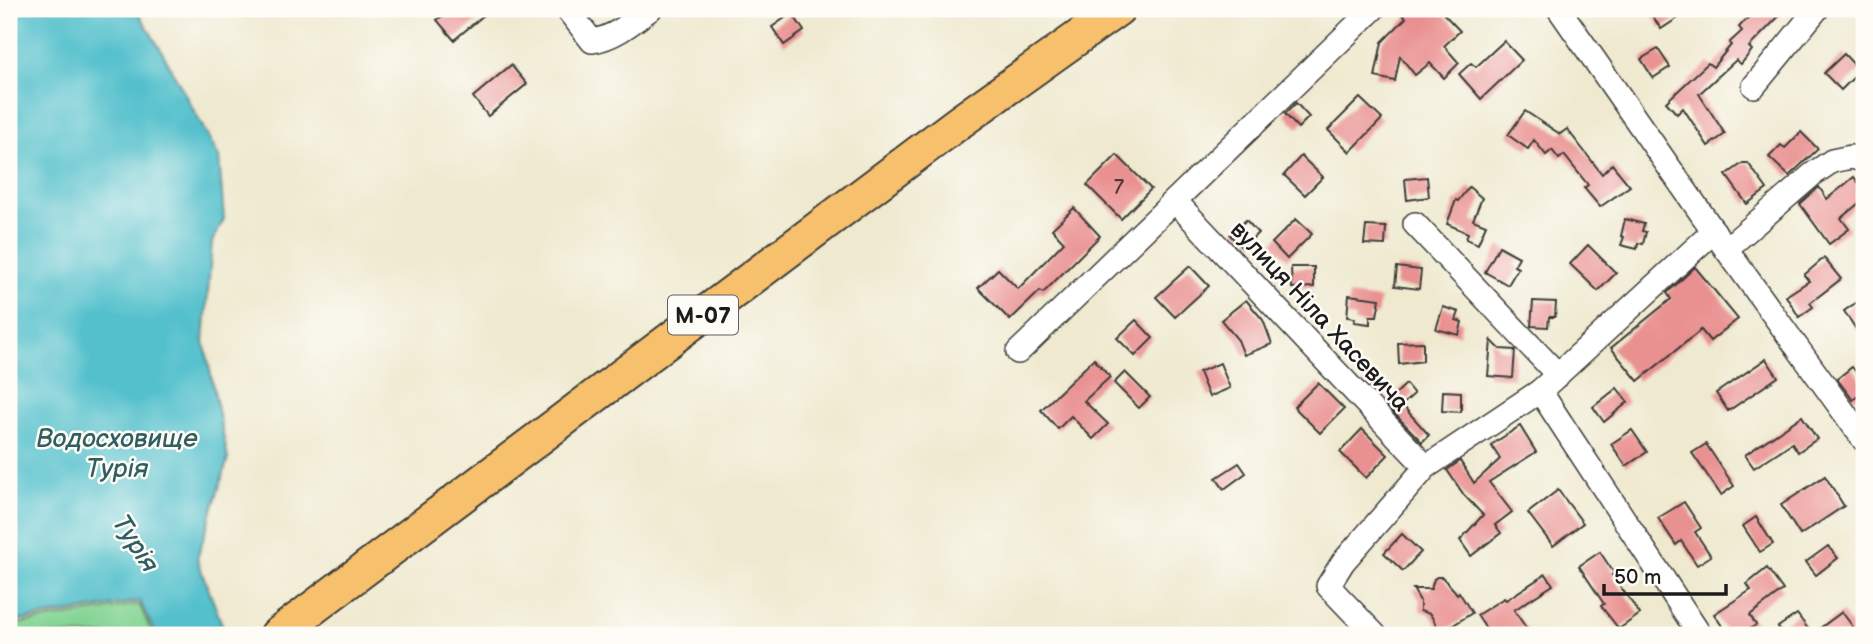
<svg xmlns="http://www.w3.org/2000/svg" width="1873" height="644" font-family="'Balsamiq Sans',sans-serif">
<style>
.green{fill:#84d494;stroke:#507858;stroke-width:2}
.water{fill:#53c0cc;stroke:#386e74;stroke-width:2}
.building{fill:#e99090}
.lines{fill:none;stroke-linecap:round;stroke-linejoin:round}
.minor-casing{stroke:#3c3b37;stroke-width:26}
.highway-casing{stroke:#3c3b37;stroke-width:37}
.minor{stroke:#fff;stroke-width:23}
.highway{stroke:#f7c06c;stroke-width:33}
.labels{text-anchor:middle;stroke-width:5;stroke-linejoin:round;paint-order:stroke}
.number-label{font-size:21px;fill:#4f3939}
.shield{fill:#fdfcf7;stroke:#605f5e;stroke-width:2}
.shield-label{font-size:23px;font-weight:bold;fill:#1c1c1c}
.street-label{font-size:24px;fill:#1c1c1c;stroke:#fdfcf7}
.water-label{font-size:26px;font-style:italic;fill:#325e62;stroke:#fdfcf7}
</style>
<rect width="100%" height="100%" fill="#fdfcf7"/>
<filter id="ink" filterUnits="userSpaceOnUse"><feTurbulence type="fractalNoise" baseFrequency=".0143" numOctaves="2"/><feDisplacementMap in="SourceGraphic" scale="14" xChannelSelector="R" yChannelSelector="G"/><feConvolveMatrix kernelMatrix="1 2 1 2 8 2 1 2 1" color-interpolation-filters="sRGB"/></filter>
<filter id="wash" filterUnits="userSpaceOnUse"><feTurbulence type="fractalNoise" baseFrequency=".00686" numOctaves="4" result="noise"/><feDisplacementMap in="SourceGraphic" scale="28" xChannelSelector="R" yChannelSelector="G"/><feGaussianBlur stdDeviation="1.57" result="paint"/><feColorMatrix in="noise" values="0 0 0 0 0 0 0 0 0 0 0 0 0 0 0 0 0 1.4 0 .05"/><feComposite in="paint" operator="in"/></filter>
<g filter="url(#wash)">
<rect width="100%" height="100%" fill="#efe9cf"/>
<path class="green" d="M139,604L153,635H9V625Z"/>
<path class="water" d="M9,9H136L161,50L219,157L224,219L212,242L204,341L228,459L197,559L226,635H156L140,601L9,622Z"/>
<g id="blocks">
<g class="building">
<path d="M451,9H491L454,40L437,20Z"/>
<path d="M1397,9H1439L1460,31L1444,46L1459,63L1444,78L1430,63L1415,75L1400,56L1395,81L1375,77L1382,42L1406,18Z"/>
<path d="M1648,9H1672L1678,18L1661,29Z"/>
<path d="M1756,9H1786L1749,47L1752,50L1741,64L1736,60L1699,94L1725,134L1708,146L1683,108L1677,114L1666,102L1708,63L1713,67L1731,45L1729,43L1742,31L1739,27Z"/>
<path d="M792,13L804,31L784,45L772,27Z"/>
<path d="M1504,41L1522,60L1481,99L1459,74L1471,63L1476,67Z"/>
<path d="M1658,49L1670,67L1653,78L1641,59Z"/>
<path d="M1844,54L1860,71L1841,90L1824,73Z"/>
<path d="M511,65L527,84L488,116L473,97Z"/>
<path d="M1360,98L1382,119L1350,152L1328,130Z"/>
<path d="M1296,103L1309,117L1298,128L1285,114Z"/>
<path d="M1525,111L1560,134L1567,129L1602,174L1612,164L1630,186L1600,207L1584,188L1588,185L1564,155L1559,159L1552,150L1546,155L1534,140L1528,149L1508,135Z"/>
<path d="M1801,132L1818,149L1789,176L1769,157L1781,145L1785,148Z"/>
<path d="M1117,155L1151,189L1121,219L1087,185Z"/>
<path d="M1301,156L1323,177L1305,195L1284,175Z"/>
<path d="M1743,163H1748L1767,189L1747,204L1726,175Z"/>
<path d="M1427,177L1429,197L1407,200L1405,179Z"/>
<path d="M1854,177L1864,190V199L1841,218L1849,229L1829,244L1800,204L1819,187L1827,199Z"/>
<path d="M1469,187L1482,198L1473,220L1486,225L1478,244L1466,239L1468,233L1447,224L1456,200L1458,201Z"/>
<path d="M1074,208L1100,236L1043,293L1040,291L1010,320L978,288L998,269L1018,289L1064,242L1052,229Z"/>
<path d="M1296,219L1312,234L1287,259L1272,243Z"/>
<path d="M1625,219L1644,224L1642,231L1646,232L1643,244L1638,243L1637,249L1621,245L1624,237L1621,236Z"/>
<path d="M1246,220L1258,233L1242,248L1230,235Z"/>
<path d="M1366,226L1386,227L1385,245L1364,244Z"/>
<path d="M1588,245L1616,273L1598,291L1570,264Z"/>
<path d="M1499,246L1519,257L1514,266L1518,268L1508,285L1485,272Z"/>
<path d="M1824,258L1841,279L1810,303L1813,307L1799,317L1786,296L1809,281L1804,275Z"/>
<path d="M1190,266L1209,286L1175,317L1156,297Z"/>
<path d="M1291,267H1314V287L1292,288Z"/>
<path d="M1397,267L1421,270L1419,289L1395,286Z"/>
<path d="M1695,267L1738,319L1710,341L1701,330L1638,381L1611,348L1671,299L1667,293Z"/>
<path d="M1349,295L1380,299L1377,316H1370V324L1354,322L1355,318L1347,317Z"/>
<path d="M1864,297V341L1844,311Z"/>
<path d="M1246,300L1263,320L1272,344L1244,355L1238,340L1221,320Z"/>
<path d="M1533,301L1556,302L1555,317H1549L1548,327L1531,326Z"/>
<path d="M1443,307L1459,312L1456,320L1462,322L1459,335L1436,329Z"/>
<path d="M1136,320L1153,338L1135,356L1117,338Z"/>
<path d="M1491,340L1500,349L1515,350L1513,378L1488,376Z"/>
<path d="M1423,342V361L1399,364L1398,343Z"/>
<path d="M1094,359L1110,377L1084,401L1108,424L1093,439L1071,416L1058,429L1041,410Z"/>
<path d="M1766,359L1778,377L1728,411L1716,393Z"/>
<path d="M1220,363L1230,388L1209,397L1199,372Z"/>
<path d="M1852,367L1864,382V391L1853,400L1837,379Z"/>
<path d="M1125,372L1150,397L1139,408L1114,383Z"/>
<path d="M1318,383L1344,409L1320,433L1294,407Z"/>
<path d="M1406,384L1414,394L1402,405L1429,435L1422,442L1385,404Z"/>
<path d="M1617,388L1628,402L1604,422L1593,407Z"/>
<path d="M1443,391L1461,392V412L1442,411Z"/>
<path d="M1802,416L1817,439L1798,452L1792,443L1754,468L1745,455Z"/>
<path d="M1520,426L1536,452L1489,482L1512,512L1495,525L1501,533L1471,556L1460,540L1483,515L1464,495L1447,470L1460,461L1474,483L1500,459L1491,445Z"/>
<path d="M1362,429L1388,455L1366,478L1340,452Z"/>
<path d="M1632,430L1647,452L1626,466L1611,444Z"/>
<path d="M1706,444L1734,486L1721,495L1692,453Z"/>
<path d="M1239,463L1246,473L1224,489L1216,478Z"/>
<path d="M1825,476L1844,506L1800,535L1781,505Z"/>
<path d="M1558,490L1583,523L1553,546L1528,513Z"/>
<path d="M1684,502L1701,528L1695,532L1711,556L1697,565L1681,541L1676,545L1658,518Z"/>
<path d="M1756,517L1773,544L1760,552L1743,526Z"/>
<path d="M1402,534L1421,552L1403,571L1384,553Z"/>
<path d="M1828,546L1838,558L1816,575L1806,562Z"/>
<path d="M1600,552L1614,573L1612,575L1640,614L1619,629L1601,606L1604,604L1579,566Z"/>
<path d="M1767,568L1783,590L1750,615L1756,625L1740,635H1728L1714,614L1751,590L1747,584Z"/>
<path d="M1546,574L1553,585L1514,610L1531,635H1490L1477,615L1504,598L1506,600Z"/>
<path d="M1437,577H1442L1454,590L1457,594L1459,592L1472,613L1441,633L1430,614L1420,611V601L1413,589H1431L1434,579Z"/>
<path d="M1842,612L1859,635H1784L1778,627L1797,614L1812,634Z"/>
</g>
</g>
</g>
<g filter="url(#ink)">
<use href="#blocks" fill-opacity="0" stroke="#3c3b37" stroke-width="2"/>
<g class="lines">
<g class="minor-casing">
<g id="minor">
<path d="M567,9L592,41C614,38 633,22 650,9"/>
<path d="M1559,9L1726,249L1864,440"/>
<path d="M1754,86L1817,9"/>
<path d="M1175,201L1426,467"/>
<path d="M1415,224L1558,375"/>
<path d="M1726,249L1813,174L1832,161L1851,157L1864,160"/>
<path d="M1018,352L1373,9"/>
<path d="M1540,391L1700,635"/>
<path d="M1375,635L1328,586L1343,562L1426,467L1540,391L1714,231"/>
</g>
</g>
<g class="highway-casing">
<path id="highway" d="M277,635L958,123L1118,9"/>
</g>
<use href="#minor" class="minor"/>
<use href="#highway" class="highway"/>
</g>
</g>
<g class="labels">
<g class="number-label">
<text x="1119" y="194">7</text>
</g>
<rect class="shield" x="668" y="295.5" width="70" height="39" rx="5"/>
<g class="shield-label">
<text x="703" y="323">М-07</text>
</g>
<g class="street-label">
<text transform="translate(1320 316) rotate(47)" y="8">вулиця Ніла Хасевича</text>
</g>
<g class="water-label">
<text x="117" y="447">Водосховище<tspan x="117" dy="30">Турія</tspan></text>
<text transform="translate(136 543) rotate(57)" y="9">Турія</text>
</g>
</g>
<rect width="1873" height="644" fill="none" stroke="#fdfcf7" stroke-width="35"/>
<path d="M1604 584v10h122v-10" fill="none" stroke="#1c1c1c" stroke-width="3.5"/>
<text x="1614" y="584" font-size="21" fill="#1c1c1c" stroke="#fdfcf7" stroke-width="5" paint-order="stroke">50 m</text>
</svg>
